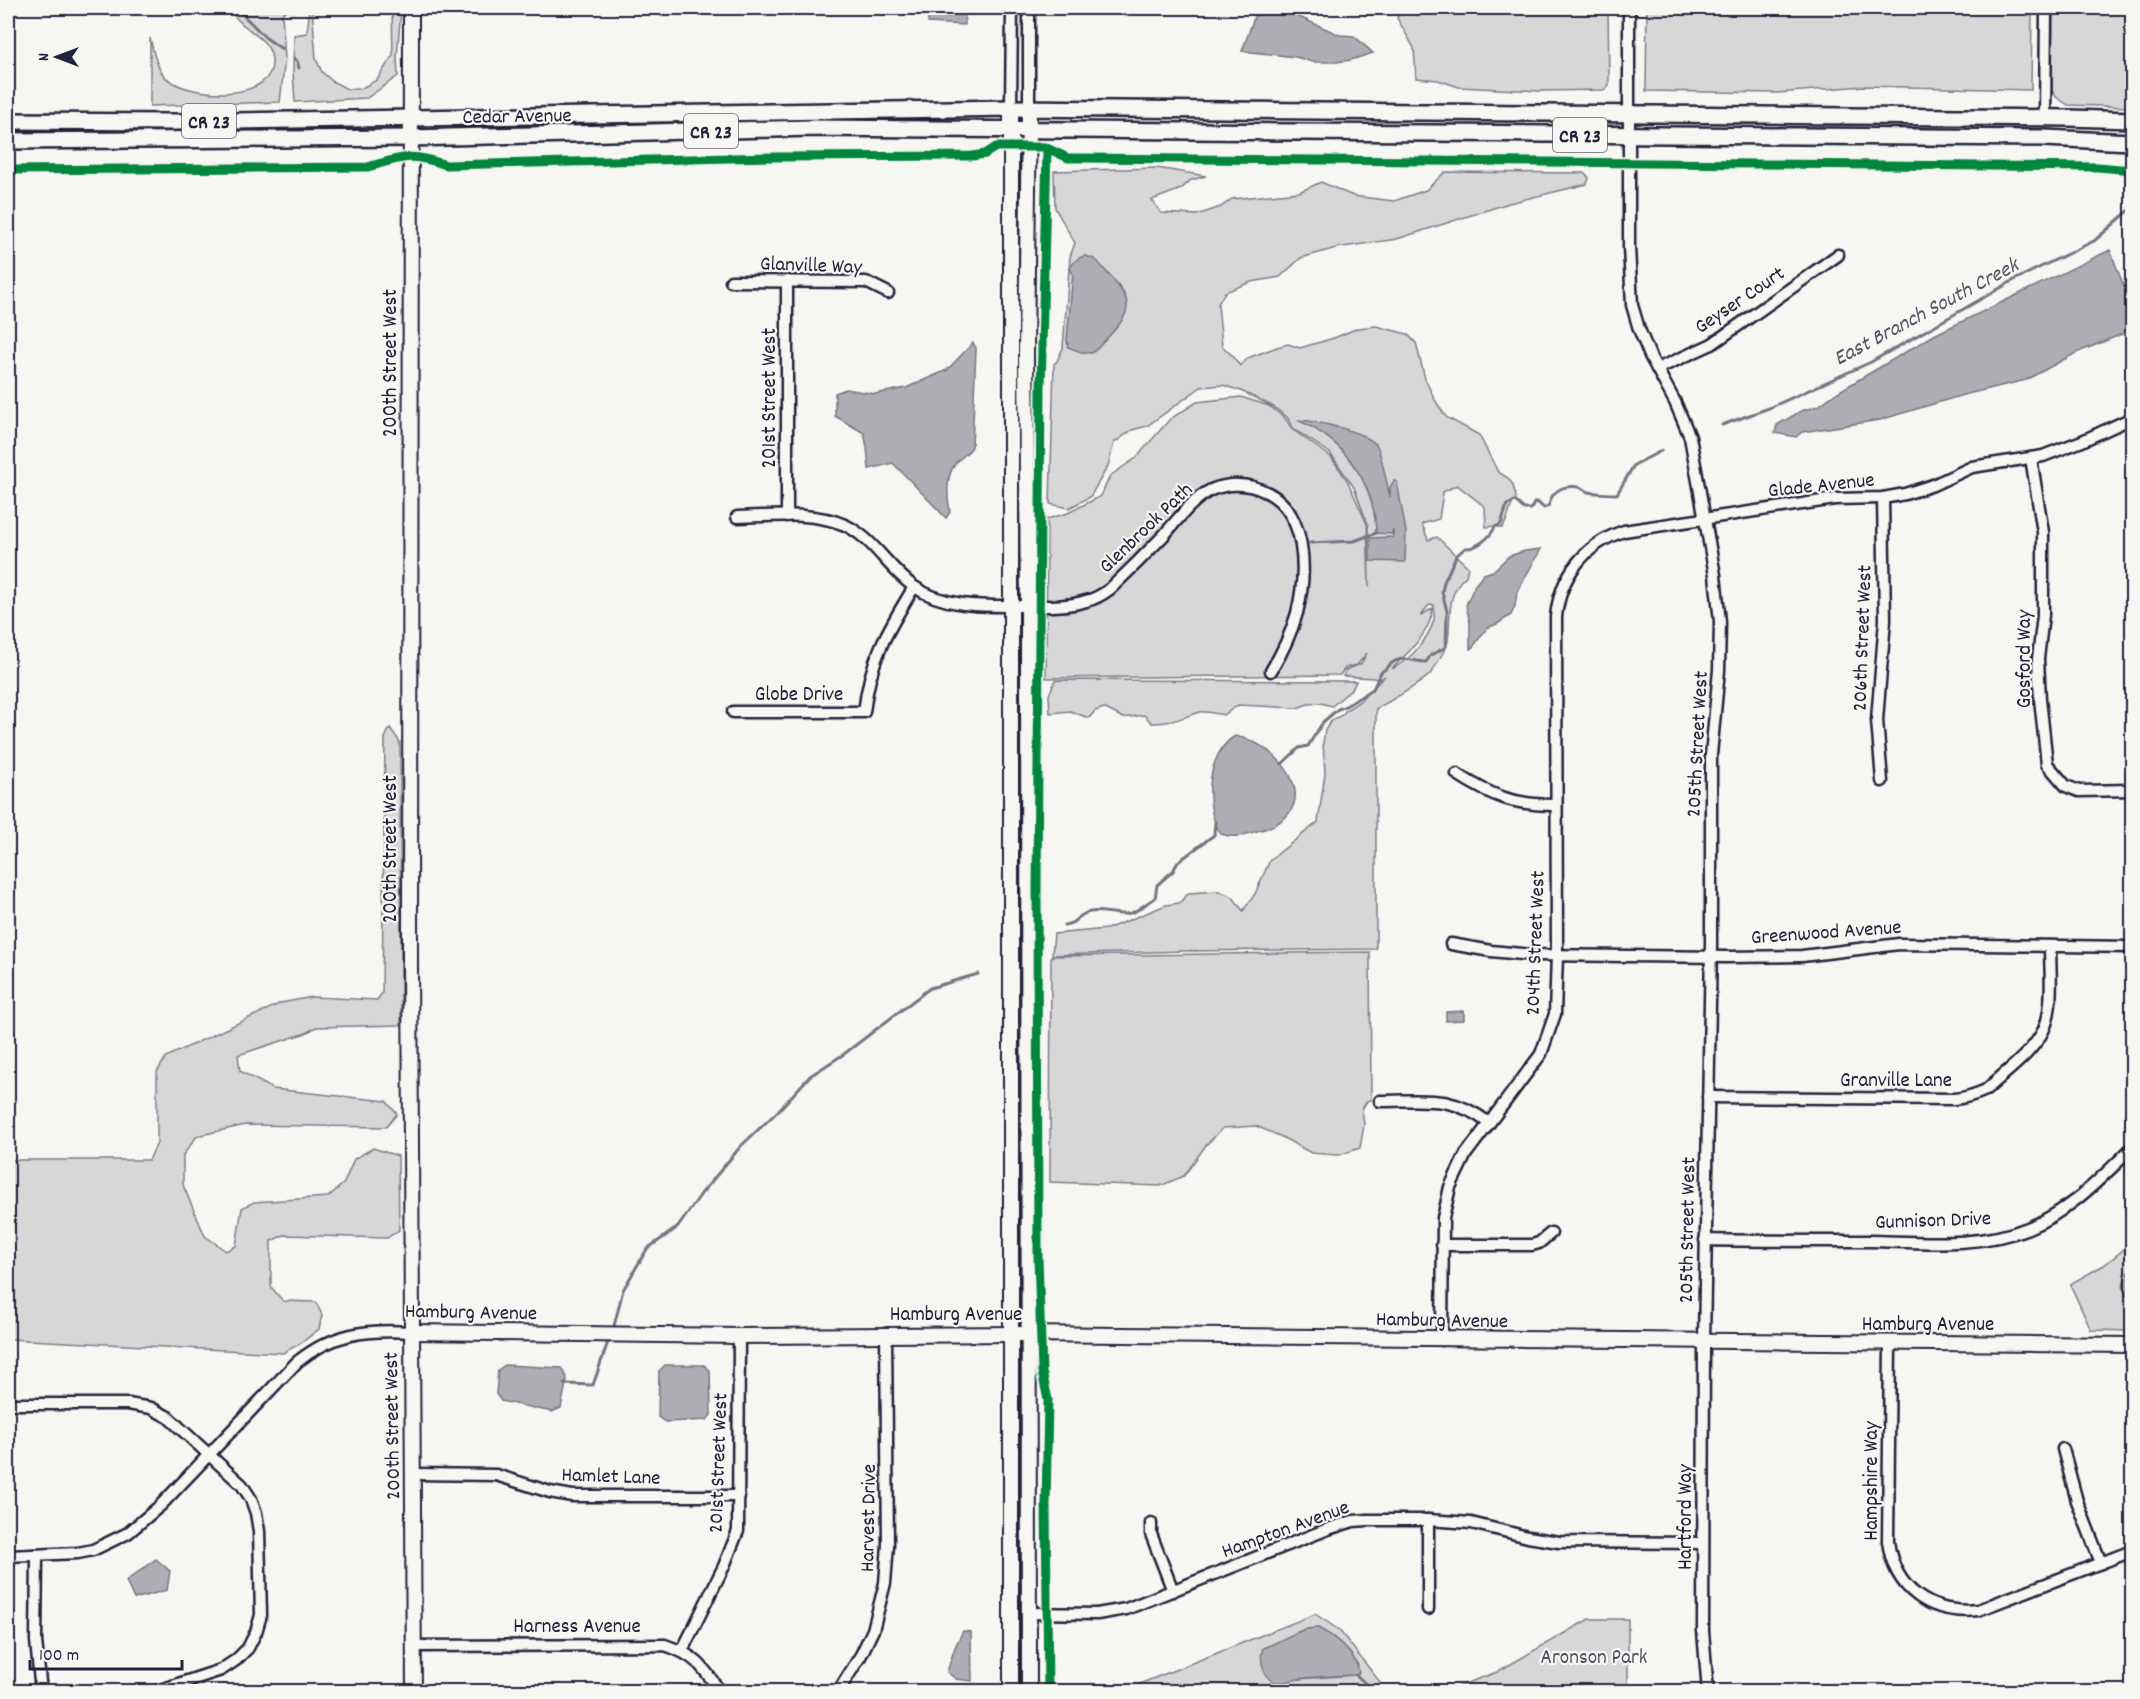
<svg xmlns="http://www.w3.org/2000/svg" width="2140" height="1699" font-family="Dekko,sans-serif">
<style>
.green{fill:#d7d7d7;stroke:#7c7c89;stroke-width:1.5;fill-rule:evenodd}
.water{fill:#adadb3;stroke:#757583;stroke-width:1.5}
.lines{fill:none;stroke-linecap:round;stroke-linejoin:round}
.stream{stroke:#757583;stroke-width:3}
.street-casing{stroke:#22223b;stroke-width:15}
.secondary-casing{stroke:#22223b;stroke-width:18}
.primary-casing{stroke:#22223b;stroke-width:20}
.street{stroke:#f6f6f2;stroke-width:10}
.secondary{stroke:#f6f6f2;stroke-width:14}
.primary{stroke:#f6f6f2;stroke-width:15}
.cycleway-casing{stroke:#f6f6f2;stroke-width:13}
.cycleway{stroke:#00873e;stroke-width:9}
.labels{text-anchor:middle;stroke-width:4.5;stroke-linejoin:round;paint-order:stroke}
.shield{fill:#f6f6f2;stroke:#626272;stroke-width:1.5}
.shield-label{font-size:20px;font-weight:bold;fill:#22223b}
.street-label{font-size:21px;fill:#22223b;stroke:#f6f6f2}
.park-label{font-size:21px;fill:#4f4f62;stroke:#f6f6f2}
.water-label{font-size:22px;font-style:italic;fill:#535365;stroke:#f6f6f2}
</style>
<rect width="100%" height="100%" fill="#f6f6f2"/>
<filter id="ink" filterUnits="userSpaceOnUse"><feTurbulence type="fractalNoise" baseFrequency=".0167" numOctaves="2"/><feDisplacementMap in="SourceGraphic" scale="12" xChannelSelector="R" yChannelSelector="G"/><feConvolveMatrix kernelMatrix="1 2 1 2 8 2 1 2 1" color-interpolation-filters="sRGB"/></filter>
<g filter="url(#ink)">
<g class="green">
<path d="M226,8H312L316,59L322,72L332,81L347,89H360L377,80L393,55L392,8H401L397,57L398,76L367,98L295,102L293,73L294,35L307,33L309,15L308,10L285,11L282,14L285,58L280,102L150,106V38C153,50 155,63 162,73C179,100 284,105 271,54C267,41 255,35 246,27C239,22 233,14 226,8Z"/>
<path d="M1440,8H1608L1609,85L1604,90L1540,91L1459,87L1438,80L1416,78L1414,48L1397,18L1402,9L1421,12L1439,9Z"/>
<path d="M1647,8H2032L2031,90L1864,86L1777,93L1646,91Z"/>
<path d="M2053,8H2132V107L2068,105L2056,97L2052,90Z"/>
<path d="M1157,168L1206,176L1191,180L1181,189L1152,200L1161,213L1197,215L1221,207L1232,199L1299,192L1321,182L1353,196L1394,201L1426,190L1445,172L1585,173L1589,178L1587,184L1509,203L1397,239L1336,248L1301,258L1280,277L1251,282L1225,292L1218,304L1222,346L1233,356L1240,366L1248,358L1277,347L1288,344L1300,348L1334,338L1358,328L1376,326L1407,334L1416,343L1425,379L1435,400L1446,417L1479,435L1498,472L1508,478L1513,485L1516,498C1508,508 1510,518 1502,528L1496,526L1486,527L1485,507L1457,485L1443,492L1439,519L1422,524L1428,540L1437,537L1468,567L1466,576C1446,592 1451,618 1448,641C1448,644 1434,670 1431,673C1423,683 1388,702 1376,709V949L1184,951L1052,955L1054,934L1107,929L1166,905L1179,903L1189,893L1219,891L1233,897L1243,911L1255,894L1270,860L1318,822L1325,773L1323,743L1325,730L1332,720L1342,715L1346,710L1360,701L1385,676L1379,680L1374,678L1343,676L1346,670L1361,664L1367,653L1357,665L1345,668L1340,675L1046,678L1047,519L1068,513L1101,496L1110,476L1136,458L1170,419L1197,402L1241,397L1269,406L1284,417L1293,430L1331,457L1347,480L1367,524L1369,587L1368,525L1354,487L1330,453L1294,429L1287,417L1272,406L1241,391L1223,385L1201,387L1147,426L1132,430L1114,443L1108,466L1090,497L1069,508L1050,504L1054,364L1057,361L1063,348L1070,257L1075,243L1055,208L1054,171ZM1429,605H1434C1434,610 1435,616 1434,620C1428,640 1410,660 1392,669C1409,651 1430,634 1433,608L1420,616Z"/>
<path d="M1055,680L1356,681L1353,688L1332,706L1321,703L1308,704L1297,708L1238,705L1224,715C1217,714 1206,711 1200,712C1183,717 1170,724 1152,723L1144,715L1123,718L1104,708L1095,711L1089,718L1070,711L1050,713L1049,695Z"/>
<path d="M390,728L400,742L401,1025L316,1027L306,1033L238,1055L240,1071L273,1089L386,1101L397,1114L386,1127L245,1125L197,1136L183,1155V1185L205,1236L226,1251L236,1246L242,1208L254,1202L328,1197L344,1183L354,1159L373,1148L398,1156L399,1230L387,1238L284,1235L271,1241V1287L283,1301L316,1302L322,1315L319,1329L301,1343L283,1353L8,1339V1160H149L157,1143V1072L166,1057L281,1003L312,997L377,1000L382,993L385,738Z"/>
<path d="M1370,952L1371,1100L1367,1101L1362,1109L1364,1125L1360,1148L1339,1155L1311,1153L1282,1137L1256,1126L1223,1128L1206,1145L1184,1176L1160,1186L1050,1182L1051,956Z"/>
<path d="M2132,1243V1268L2126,1276V1295L2132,1299V1331L2091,1330L2070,1284L2104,1265Z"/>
<path d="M1315,1614L1339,1630L1387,1691H1394L1060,1692L1122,1691ZM1304,1629L1333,1637L1358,1665L1356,1675L1298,1679L1263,1648L1285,1640Z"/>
<path d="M1589,1619H1628V1691H1446L1497,1672Z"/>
</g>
<g class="water">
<path d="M928,8H965V25L928,23Z"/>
<path d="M1275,12H1288L1340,35L1354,36L1373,53L1351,60L1336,62H1312L1296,57L1242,51L1255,15Z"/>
<path d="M2110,250L2126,292L2132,300V330L2076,353L2026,380L1963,395L1880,420L1802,432L1796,437L1775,433L1777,425L1801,411L1818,406L1838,392L1936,334Z"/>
<path d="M1085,256C1099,258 1101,267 1110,276C1134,302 1132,311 1109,336C1103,342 1099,348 1092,353L1081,352L1068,347L1067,340L1073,274L1070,269C1072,262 1079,257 1085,256Z"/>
<path d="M973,343L976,348L972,447C967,454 960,458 955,464C945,478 947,497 950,512L946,518L893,463L869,469L867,447L864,433L835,416V393L846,389L875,394L906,388L947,370Z"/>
<path d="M1297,420C1316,421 1366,431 1377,446C1380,449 1388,489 1390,497V487L1394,481L1397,482L1406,532L1405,562L1370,561V538L1393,537V530L1392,534L1376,533C1375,482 1343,439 1297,420Z"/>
<path d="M1541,549L1517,592L1515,606L1511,615L1497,624L1487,628L1473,647L1470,649V623L1466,605L1475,585L1484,574L1493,571L1509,556L1525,551Z"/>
<path d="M1235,736C1283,744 1331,812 1257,831C1242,835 1236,839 1221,834C1203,808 1206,753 1235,736Z"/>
<path d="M1464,1011V1020L1446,1021V1012Z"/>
<path d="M2132,1268V1299C2118,1291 2123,1278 2132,1268Z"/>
<path d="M505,1365L562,1368L567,1378L561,1408L552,1412L501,1401L496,1394L498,1370Z"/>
<path d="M665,1365H704L710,1371L711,1415L707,1420L665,1422L658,1417L659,1371Z"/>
<path d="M156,1559L170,1571L167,1590L134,1599L126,1581Z"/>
<path d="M1318,1628C1334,1636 1356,1653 1359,1672L1356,1675C1335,1676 1314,1676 1293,1680C1288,1681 1280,1684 1274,1682C1263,1677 1259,1658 1263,1648C1281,1642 1299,1627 1318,1628Z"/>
<path d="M963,1631L971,1632L972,1681L956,1679L947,1672L955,1647Z"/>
</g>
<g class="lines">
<g class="stream">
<path d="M236,8L266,38L282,49"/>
<path d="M294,58L297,61L299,68"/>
<path d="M1722,425L1769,408L1871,362L2016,279L2094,241L2132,208"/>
<path d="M1310,543L1354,541L1376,533"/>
<path d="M1282,764L1299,748L1308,746L1323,722L1338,709L1346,706L1373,689L1381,672C1387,669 1388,666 1392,663C1401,655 1416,662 1426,662L1431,655L1446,647L1447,611L1442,592L1444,582L1456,556L1465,548C1476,549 1490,538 1495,527L1501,524L1507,505L1515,501L1524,509H1531L1534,503L1537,502L1544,508L1549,505C1552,490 1564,485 1579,487C1582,488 1584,490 1588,492C1591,493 1613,494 1617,494L1634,465L1661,451"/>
<path d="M1064,925C1077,923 1074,919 1084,914C1096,908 1113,915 1126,914C1138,913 1145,903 1155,898L1157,885L1173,871L1178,862L1214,835L1215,822"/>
<path d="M613,1330L623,1290L647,1249L678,1227L701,1194L741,1146L777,1112L810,1076L844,1054L930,988L978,974"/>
<path d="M564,1384L593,1385L609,1339"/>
<path d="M1356,1675L1375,1692"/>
</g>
<g class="street-casing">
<g id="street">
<path d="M1029,8V108"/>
<path d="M1629,8V247L1632,305L1639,329L1650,356L1675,402L1690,437L1715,575L1720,622L1719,670L1711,755V945L1704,1342L1703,1631L1708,1692"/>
<path d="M1011,108L1012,8"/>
<path d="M2045,118L2046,8"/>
<path d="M731,281L866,282L888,293"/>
<path d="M1657,369L1712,344L1838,255"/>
<path d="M2031,458L2043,532V615L2038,659L2040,699L2047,764L2066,786L2079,791L2132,790"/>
<path d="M787,516V281"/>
<path d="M737,517C771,516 812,511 845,525C873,538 888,568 913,586C946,609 989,606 1027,606C1047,606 1067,607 1086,601C1095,599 1102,595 1110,589C1129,571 1147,553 1165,534C1178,519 1193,499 1211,490C1228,483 1248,483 1264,491C1308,510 1307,573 1297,613C1291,634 1282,653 1271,671"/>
<path d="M733,712H864C870,659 887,631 914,587"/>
<path d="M1457,774C1491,796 1514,805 1556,805"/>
<path d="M1882,781L1877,720L1885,620L1883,498"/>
<path d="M1451,944L1491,951L1532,955L1727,957L1802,956L1899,944L2132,947"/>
<path d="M1708,1097L1954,1099C1966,1098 1975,1095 1986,1090C2005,1072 2033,1053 2044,1029C2054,1007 2050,970 2050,946"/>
<path d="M1380,1101C1426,1101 1450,1094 1489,1123"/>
<path d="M1705,1240C1760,1241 1815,1241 1870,1241C1922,1242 1979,1248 2028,1228C2070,1211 2100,1179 2132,1148"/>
<path d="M1442,1245H1532L1539,1243L1551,1233"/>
<path d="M1442,1340L1443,1218L1450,1187L1466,1154L1541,1054L1555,1014L1557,955L1556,617C1560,576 1585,544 1624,531L1835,499L1883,498L1905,494L1933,485L1972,467L2043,456L2082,441L2132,418"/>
<path d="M1890,1343L1888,1541C1894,1590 1931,1615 1978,1610L2132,1551"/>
<path d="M8,1404H128L151,1408L168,1417L242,1485L251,1499L256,1513L259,1531L261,1615L256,1632L248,1648L236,1660L221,1670L154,1692"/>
<path d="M2063,1449L2077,1501L2101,1563"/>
<path d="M413,1474L496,1475L550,1492L572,1496H739"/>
<path d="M1151,1523V1534L1173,1591"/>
<path d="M8,1556L78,1553L93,1550L128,1533L161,1505L297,1362C333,1333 366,1329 411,1332"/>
<path d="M37,1556L36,1641L41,1692"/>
<path d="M1428,1609V1520"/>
<path d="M1029,1613L1097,1614L1126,1609L1328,1529L1353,1521L1368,1520H1428L1471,1523L1528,1537L1559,1542L1703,1543"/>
<path d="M414,1646L665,1645C695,1655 703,1666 720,1692"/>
<path d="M682,1651L724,1566L738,1531L739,1336"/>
<path d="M838,1692L861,1655L873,1630L885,1583L888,1545L886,1334"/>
</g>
</g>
<g class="secondary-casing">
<g id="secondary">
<path d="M411,8L410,960L414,1692"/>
<path d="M411,1332L739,1336L1019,1334L2132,1345"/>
<path d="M1011,1692V108"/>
<path d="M1029,1692L1028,606L1026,353L1029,108"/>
</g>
</g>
<g class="primary-casing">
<g id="primary">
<path d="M8,121L175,122L1011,108L2069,118L2132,120"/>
<path d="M8,141L411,138L812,128L2044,138L2132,142"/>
</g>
</g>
<use href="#street" class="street"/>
<use href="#secondary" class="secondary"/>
<use href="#primary" class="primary"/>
<g class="cycleway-casing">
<g id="cycleway">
<path d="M1047,149L1041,388L1037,889L1038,1257L1042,1372L1048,1400L1046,1506L1048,1692"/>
<path d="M8,170L368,167C403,157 410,152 446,165L775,157L972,156L985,154L996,147H1045L1068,158H1080L2098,167L2132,170"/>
</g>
</g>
<use href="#cycleway" class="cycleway"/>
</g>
</g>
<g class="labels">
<g class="shield">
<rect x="182" y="104" width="54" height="34" rx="4.5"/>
<rect x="684" y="114" width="54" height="34" rx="4.5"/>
<rect x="1553" y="118" width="54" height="34" rx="4.5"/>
</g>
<g class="shield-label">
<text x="209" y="128">CR 23</text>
<text x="711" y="138">CR 23</text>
<text x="1580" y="142">CR 23</text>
</g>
<g class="street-label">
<text transform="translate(517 115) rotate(-1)" y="7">Cedar Avenue</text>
<text transform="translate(811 264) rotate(2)" y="7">Glanville Way</text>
<text transform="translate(1739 299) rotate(-34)" y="7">Geyser Court</text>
<text transform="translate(389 363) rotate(-90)" y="7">200th Street West</text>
<text transform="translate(768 398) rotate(-90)" y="7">201st Street West</text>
<text transform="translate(1821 484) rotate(-6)" y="7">Glade Avenue</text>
<text transform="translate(1145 527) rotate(-44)" y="7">Glenbrook Path</text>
<text transform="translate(1861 638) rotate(-88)" y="7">206th Street West</text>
<text transform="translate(2023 659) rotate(-90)" y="7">Gosford Way</text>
<text x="799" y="700">Globe Drive</text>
<text transform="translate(1696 744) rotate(-87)" y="7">205th Street West</text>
<text transform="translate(389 849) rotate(-90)" y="7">200th Street West</text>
<text transform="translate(1826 931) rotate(-4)" y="7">Greenwood Avenue</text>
<text transform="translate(1534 943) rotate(-88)" y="7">204th Street West</text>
<text x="1896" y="1086">Granville Lane</text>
<text transform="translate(1933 1219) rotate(-2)" y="7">Gunnison Drive</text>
<text transform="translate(1686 1230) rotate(-89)" y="7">205th Street West</text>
<text transform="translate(471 1311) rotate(1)" y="7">Hamburg Avenue</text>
<text x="956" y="1320">Hamburg Avenue</text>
<text transform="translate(1442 1319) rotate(1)" y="7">Hamburg Avenue</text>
<text x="1928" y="1330">Hamburg Avenue</text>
<text transform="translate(391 1426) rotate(-91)" y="7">200th Street West</text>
<text transform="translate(717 1463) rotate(-88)" y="7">201st Street West</text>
<text transform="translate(611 1475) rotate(2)" y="7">Hamlet Lane</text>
<text transform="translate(1870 1481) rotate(-90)" y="7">Hampshire Way</text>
<text transform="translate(1684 1517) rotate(-90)" y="7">Hartford Way</text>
<text transform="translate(867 1518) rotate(-89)" y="7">Harvest Drive</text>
<text transform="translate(1285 1528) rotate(-20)" y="7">Hampton Avenue</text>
<text x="577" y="1632">Harness Avenue</text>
</g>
<g class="park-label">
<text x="1594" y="1663">Aronson Park</text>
</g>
<g class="water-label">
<text transform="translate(1925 310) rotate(-28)" y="8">East Branch South Creek</text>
</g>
</g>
<rect width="2140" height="1699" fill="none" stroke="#f6f6f2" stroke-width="30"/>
<rect x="15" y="15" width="2110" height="1669" fill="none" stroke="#22223b" stroke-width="2" filter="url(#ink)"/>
<g transform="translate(57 57) rotate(270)" stroke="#f6f6f2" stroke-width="4.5" paint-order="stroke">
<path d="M0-4.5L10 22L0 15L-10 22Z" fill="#22223b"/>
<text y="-9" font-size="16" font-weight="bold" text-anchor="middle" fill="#22223b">N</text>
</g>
<path d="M30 1660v9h152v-9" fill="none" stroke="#22223b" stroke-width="3"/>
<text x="39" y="1660" font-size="18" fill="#22223b" stroke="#f6f6f2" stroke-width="4.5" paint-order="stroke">100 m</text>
</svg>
